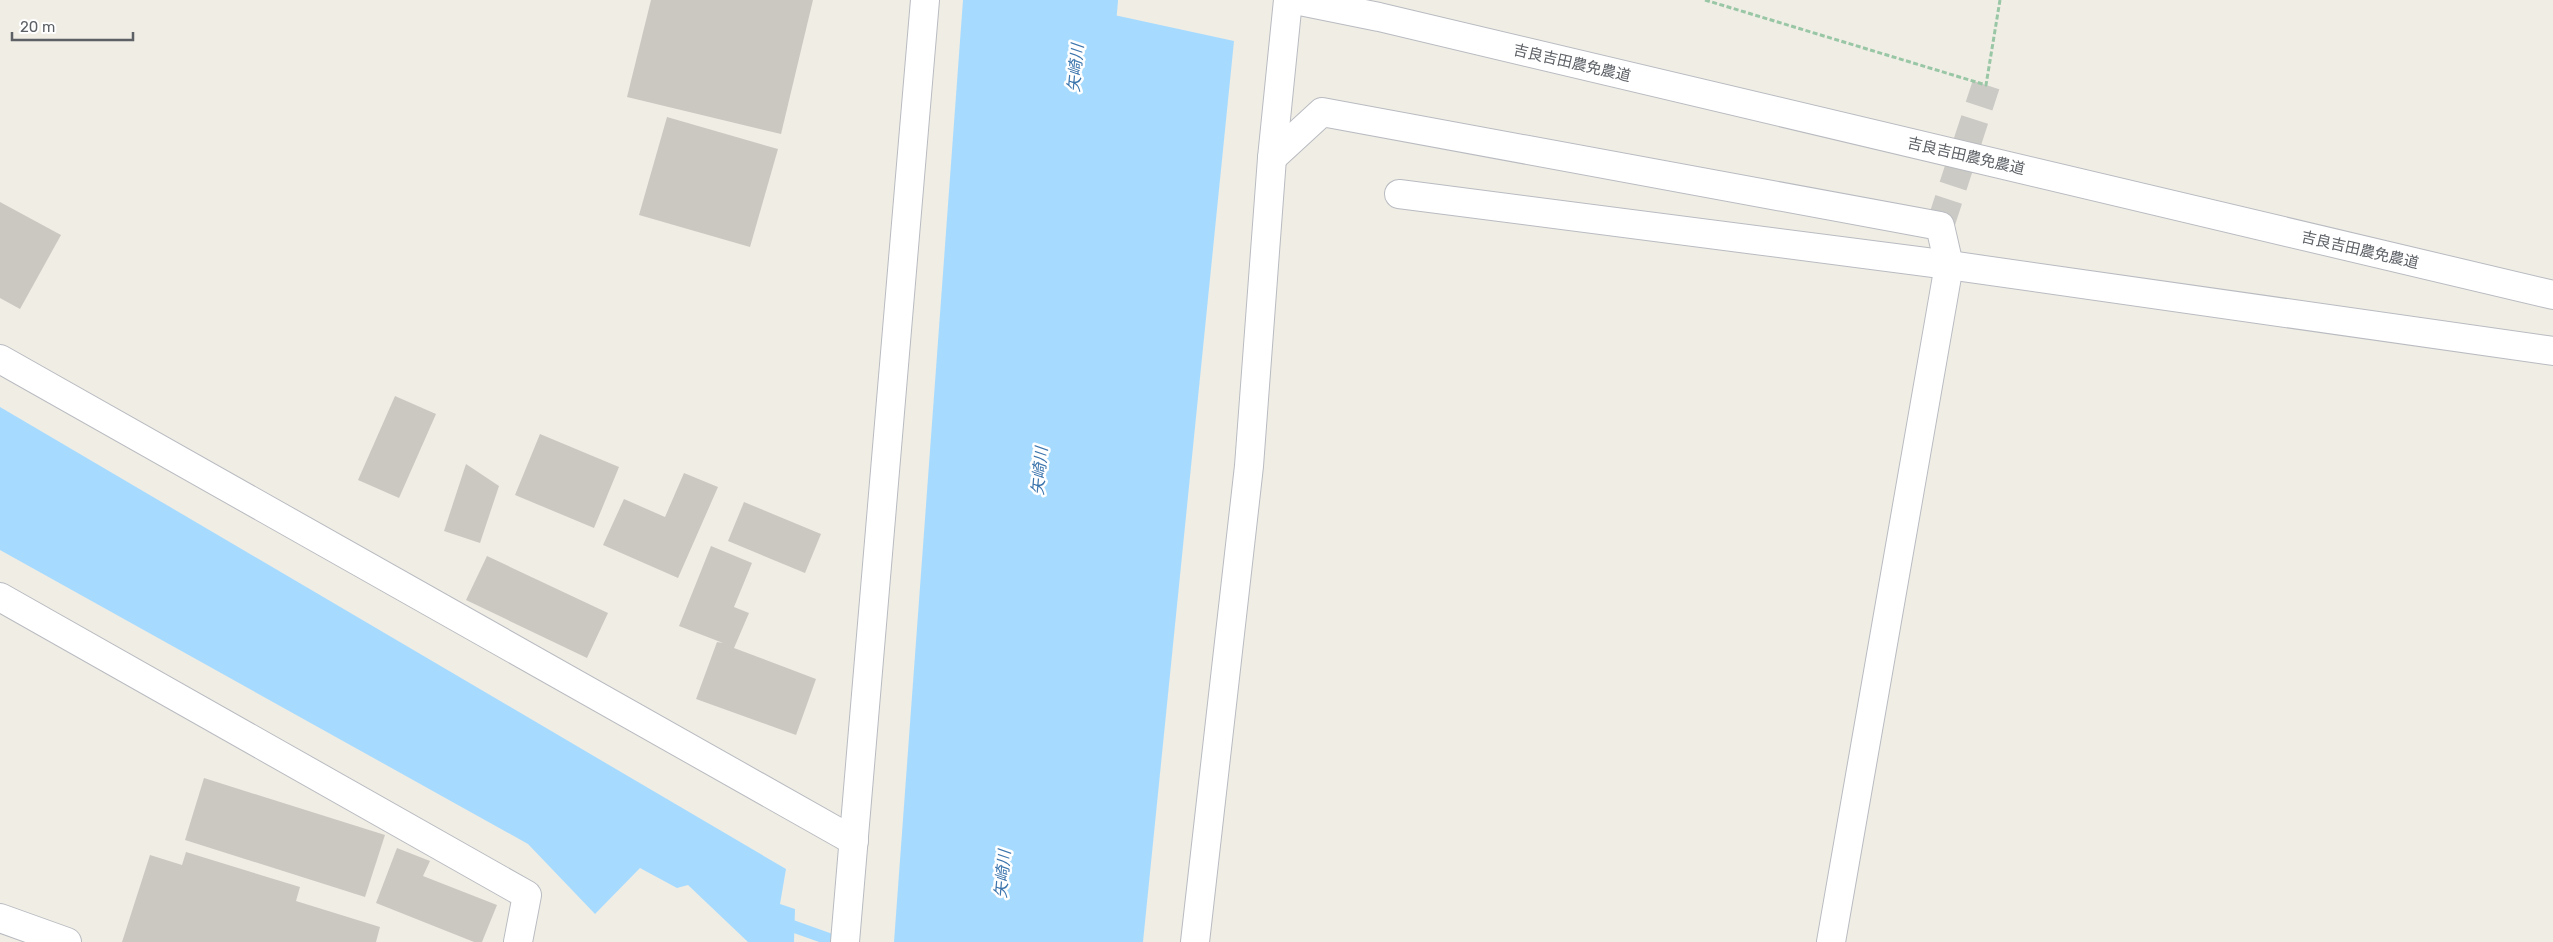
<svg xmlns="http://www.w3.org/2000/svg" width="2553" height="942" font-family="Rubik,'Noto Sans JP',sans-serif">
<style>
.water{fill:#a6dbff}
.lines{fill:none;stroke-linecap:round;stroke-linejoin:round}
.stream{stroke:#a6dbff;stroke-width:12}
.river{stroke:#a6dbff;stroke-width:72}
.building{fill:#cbc8c2}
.minor-tunnel{stroke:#cbcac5;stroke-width:28;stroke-dasharray:28 14;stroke-linecap:butt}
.minor-casing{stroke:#b8bbc0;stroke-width:30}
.tertiary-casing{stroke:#b8bbc0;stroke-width:30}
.path{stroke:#99c7a5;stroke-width:3;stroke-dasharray:5 2.5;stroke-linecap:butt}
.minor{stroke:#fff;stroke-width:28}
.tertiary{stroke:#fff;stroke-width:28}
.labels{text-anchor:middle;stroke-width:5;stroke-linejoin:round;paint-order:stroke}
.street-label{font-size:15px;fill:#5d6166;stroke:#fff}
.water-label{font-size:16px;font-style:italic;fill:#3c75ad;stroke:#fff}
</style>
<rect width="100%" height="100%" fill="#f0ede5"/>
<g class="water">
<path d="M963,0H1045L1234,41L1143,942H894Z"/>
<path d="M0,407L786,869L780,904L795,909L794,942H748L688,885L677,888L640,868L595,914L528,844L0,550Z"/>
</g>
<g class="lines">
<path class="stream" d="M778,921L837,942"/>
<path class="river" d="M1072,107L1082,0"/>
</g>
<g class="building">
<path d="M651,0H813L781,134L627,97Z"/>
<path d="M667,117L778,149L750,247L639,215Z"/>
<path d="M0,202L61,235L20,309L0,298Z"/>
<path d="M395,396L436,414L399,498L358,480Z"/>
<path d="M540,434L619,467L594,528L515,495Z"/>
<path d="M466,464L499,486L480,543L444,531Z"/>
<path d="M684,473L718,487L678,578L603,545L624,499L665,517Z"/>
<path d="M744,502L821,534L805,573L728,541Z"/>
<path d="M711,546L752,563L734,607L749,613L734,648L816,679L796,735L696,699L717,642L723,643L679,626Z"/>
<path d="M487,556L608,613L587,658L466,600Z"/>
<path d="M204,778L385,835L365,897L185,840Z"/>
<path d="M397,848L430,861L423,876L497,905L482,942H474L376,903Z"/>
<path d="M186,852L300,887L296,901L380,927L376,942H122L150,855L182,865Z"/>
</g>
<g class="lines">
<path class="minor-tunnel" d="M1940,226L1986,85"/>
<g class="minor-casing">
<g id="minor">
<path d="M1272,158L1322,112L1940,226L1949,265L1831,942"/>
<path d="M1399,194L1949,265L2553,351"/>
<path d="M0,359L854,841"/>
<path d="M0,597L527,895L518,942"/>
<path d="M0,918L67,942"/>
<path d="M1195,942L1249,466L1272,158L1288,0"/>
</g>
</g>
<g class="tertiary-casing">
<g id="tertiary">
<path d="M1295,0L1379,17L2553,295"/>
<path d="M845,942C873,628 899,314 925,0"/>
</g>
</g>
<path class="path" d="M1705,0L1986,85L2000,0"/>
<use href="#minor" class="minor"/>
<use href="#tertiary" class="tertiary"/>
</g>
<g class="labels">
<g class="street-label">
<text transform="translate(1572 63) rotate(13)" y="5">吉良吉田農免農道</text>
<text transform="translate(1966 156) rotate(13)" y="5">吉良吉田農免農道</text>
<text transform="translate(2360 250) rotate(13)" y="5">吉良吉田農免農道</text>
</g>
<g class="water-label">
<text transform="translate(1075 68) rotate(-85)" y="6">矢崎川</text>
<text transform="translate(1039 471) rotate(-85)" y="6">矢崎川</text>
<text transform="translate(1002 874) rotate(-85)" y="6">矢崎川</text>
</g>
</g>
<path d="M12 32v8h121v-8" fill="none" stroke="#5d6166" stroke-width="2.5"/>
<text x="20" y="32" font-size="15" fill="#5d6166" stroke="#ffffff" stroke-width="4" paint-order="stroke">20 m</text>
</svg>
